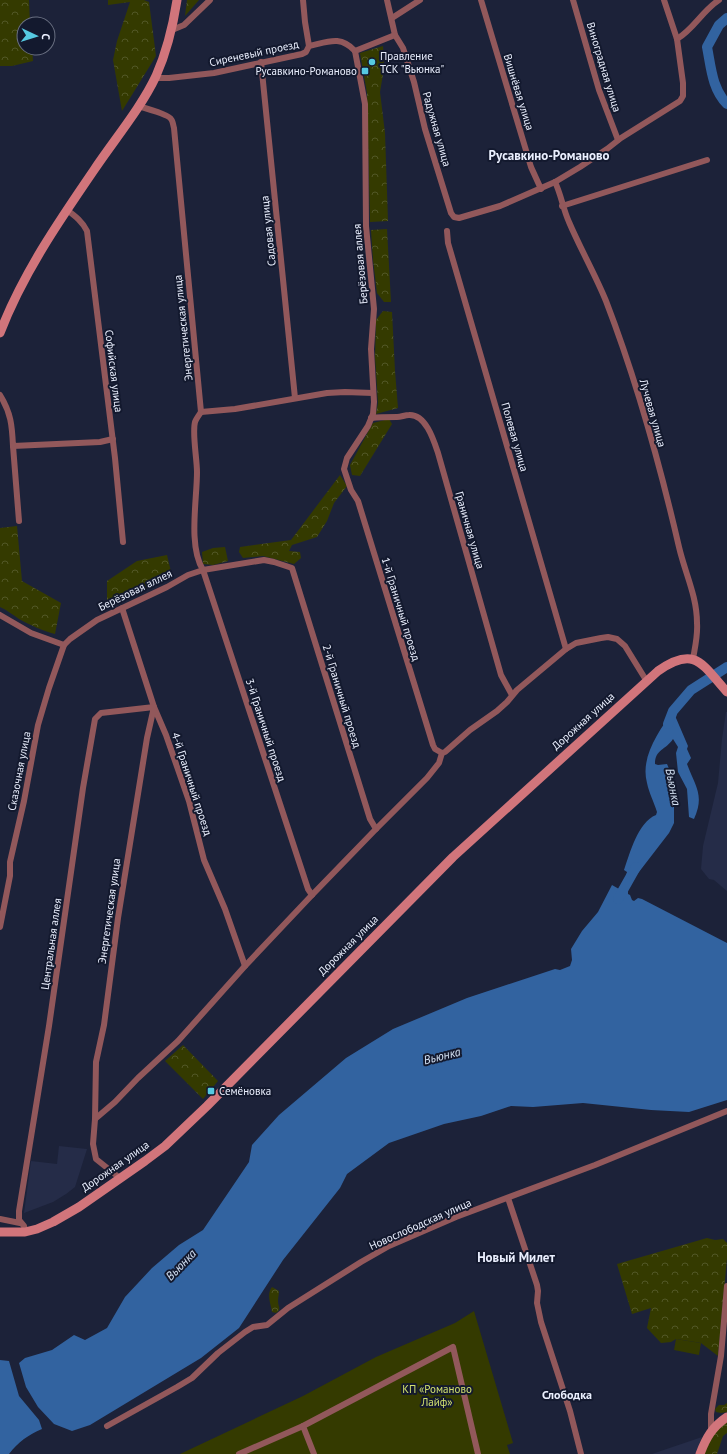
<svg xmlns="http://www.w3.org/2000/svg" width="727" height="1454" font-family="'PT Sans',sans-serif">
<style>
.built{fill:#252c48}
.forest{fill:url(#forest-crowns)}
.garden{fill:#343a00}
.water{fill:#3263a0}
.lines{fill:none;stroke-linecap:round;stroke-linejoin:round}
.river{stroke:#3263a0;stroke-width:10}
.street{stroke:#92585b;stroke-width:6}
.secondary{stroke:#d1757b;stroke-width:9}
.poi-dot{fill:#56c9e1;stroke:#13192e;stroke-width:1.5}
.labels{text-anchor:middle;stroke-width:4;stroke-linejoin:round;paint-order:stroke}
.street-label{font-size:11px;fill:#eaeffe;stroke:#13192e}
.poi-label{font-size:11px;fill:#eaeffe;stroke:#13192e;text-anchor:start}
.park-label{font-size:11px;fill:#d2e16e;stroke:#13192e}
.water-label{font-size:12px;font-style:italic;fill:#d4e1f3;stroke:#13192e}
.neighbourhood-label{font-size:12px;font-weight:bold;fill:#eaeffe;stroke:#13192e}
.quarter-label{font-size:13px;font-weight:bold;fill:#eaeffe;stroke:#13192e}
</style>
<defs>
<pattern id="forest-crowns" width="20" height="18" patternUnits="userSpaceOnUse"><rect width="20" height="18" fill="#343a00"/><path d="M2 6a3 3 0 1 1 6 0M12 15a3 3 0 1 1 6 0" fill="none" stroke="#525726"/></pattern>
</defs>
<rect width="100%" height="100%" fill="#1c2239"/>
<g class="built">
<path d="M726,712H727V891L714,880L709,879L701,869L703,846L718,783L722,739Z"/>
<path d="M59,1146L87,1149L75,1187L66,1194L53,1202L24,1213L31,1161L57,1164Z"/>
<path d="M702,1437L696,1454H652Z"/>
</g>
<g class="forest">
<path d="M0,0H29L30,24H24V48H32L33,61L12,66H0Z"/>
<path d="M108,0H144L149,2L156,56L122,111L113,60L117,41L130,2L108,5Z"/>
<path d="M187,0H199L185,16Z"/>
<path d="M383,46L384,68L380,92L385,133L388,221L370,222L367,93L360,53Z"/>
<path d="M387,229L391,302H384L377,293L373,260L371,230Z"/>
<path d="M383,311L392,312L395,371L398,408L376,414L378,403L375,357L376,320Z"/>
<path d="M389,419L392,424L360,476L352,475L350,465L373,423Z"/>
<path d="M340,475L347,486L334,503L327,521L317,537L292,545L289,551L300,552L301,558L294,564L263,556L243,558L239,552L240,547L291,540Z"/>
<path d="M17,526L22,581L61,603L55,634C43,631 30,625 19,619C13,615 7,610 0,607V528Z"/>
<path d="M225,547L228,561L213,565L203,564L202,552L213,548Z"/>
<path d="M167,555L172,576L113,605L107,602V581L137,561Z"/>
<path d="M183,1045L218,1081L203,1099L165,1061Z"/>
<path d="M707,1238L715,1240L723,1239L727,1243V1258L718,1356L701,1343L676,1339L671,1342L661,1343L647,1328L651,1308L632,1314L617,1264Z"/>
<path d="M272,1287L279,1291C279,1294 278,1298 278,1301C278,1307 282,1309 276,1313L272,1312C271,1304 266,1294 272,1287Z"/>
<path d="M727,1403V1412L721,1413L716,1412L715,1409L719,1405H724Z"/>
<path d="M727,1421V1433L723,1436L717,1454H704L714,1433Z"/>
</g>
<g class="garden">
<path d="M474,1311L513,1443L507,1445L510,1454H180L303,1396L376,1357L455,1323Z"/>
<path d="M676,1339L701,1343L699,1355L674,1350Z"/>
</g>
<g class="water">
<path d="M673,711L688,746L687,749L691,758L687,764C695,786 705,795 694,819L689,817L687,789L678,772L676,753L678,747L673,739C666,750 655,749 655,764L658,765L667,764L670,771L669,781L674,797V823L669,833L632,881L626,877L627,872L624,870C630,853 638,822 656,815L657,812C654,802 649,793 647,783C640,757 659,731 673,711Z"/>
<path d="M612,885L619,889L621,885L628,889V894L630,895L632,900L634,901L638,898L642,899L727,943V1100L689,1112L651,1110L583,1103L533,1107L511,1106L481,1116L444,1124L389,1143L347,1174L340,1188L283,1260L239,1328L201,1358L90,1425L72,1431L54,1424L38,1407L26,1387L19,1363L25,1358L52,1350L74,1335L85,1340L107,1328L125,1297L152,1268L179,1245L203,1230L249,1162L252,1145L279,1115L346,1058L393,1029L467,998L555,969L560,970L570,966L572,960L571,949L582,931L598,912Z"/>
<path d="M0,1360L9,1361L19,1396L39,1420L42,1429C28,1435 18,1442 9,1454H0Z"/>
</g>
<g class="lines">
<g class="river">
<path d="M727,18L719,25L707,47C711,67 712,89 727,104"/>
<path d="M668,724L673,711L691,690L727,667"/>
<path d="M618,899L636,867"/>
</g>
<g class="street">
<path d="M303,0L305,22L309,46"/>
<path d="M387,0L395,35L403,48L414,82L425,129L451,213L454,217L459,218L500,206L555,182L580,167L607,149L621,138L680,101L683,96V83L677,39L664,0"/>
<path d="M481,0L531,167L541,189"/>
<path d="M573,0L599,90L618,140"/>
<path d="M392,18L420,0"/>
<path d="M172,30L184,25L210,0"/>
<path d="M677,39C694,29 702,11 719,0"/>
<path d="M355,51L365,104L366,226L374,309L371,349L374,402L373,414L368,426L347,458L344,469L351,490L358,501L433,745L435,749L442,753"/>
<path d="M355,51L395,35"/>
<path d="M261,62L295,398"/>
<path d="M155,78H169L214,73L302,54L306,52L309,46C328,42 340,35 355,51"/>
<path d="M138,106C145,108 169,115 171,119C173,121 173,125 174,128L201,412C199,415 196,419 195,422C192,433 197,459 197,472C197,500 188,546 203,570L308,889L312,895"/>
<path d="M555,182C561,194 563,209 569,222C580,248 595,274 606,301C636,379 660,465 679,547C685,573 697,596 697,623C698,635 695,647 693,659"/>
<path d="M562,206L707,160"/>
<path d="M67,210C75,216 82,221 87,231L115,458L123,542"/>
<path d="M447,231L448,243L566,649"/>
<path d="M0,395C11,413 12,425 13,446L100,442L113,439"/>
<path d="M201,412L235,409L327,393L345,392L373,393"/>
<path d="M371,418C380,417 388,417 397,417C401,417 405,415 409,415C426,414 434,441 438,453L501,675L512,695"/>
<path d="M13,446L19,521"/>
<path d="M122,608L154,707L166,735L189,801L204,860L225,909L245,966"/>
<path d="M0,615L31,633L64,645"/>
<path d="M442,753L445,752L470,730L497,711L507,702L517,690L566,649L576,643L601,638L608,637L617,639L625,646L646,680"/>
<path d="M0,927L10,876V862L24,801L38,725L49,688L64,645L70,639L97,620L167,587L188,575L203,570L264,560L274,562L292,568L370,819L376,829"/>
<path d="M121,1179L96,1159L93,1144L95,1119L115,1102L138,1078L178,1041L245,966L312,895L376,829L427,778L439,763L442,753"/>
<path d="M508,1198L537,1285L538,1291L537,1303L541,1322L570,1411L581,1454"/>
<path d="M0,1219L20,1223"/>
<path d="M25,1232L24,1226L19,1220V1211L49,1026L83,788L95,719L101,713L154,707L147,738L118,918L104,1025L96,1062L95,1119"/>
<path d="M107,1426L177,1387L192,1378L218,1353L245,1332L253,1327L267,1325L288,1308L361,1262L389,1246L456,1217L595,1165L727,1111"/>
<path d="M303,1426L453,1347L478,1454"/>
<path d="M711,1431V1414L721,1356L727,1286"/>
<path d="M239,1454L303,1426L314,1454"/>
</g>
<g class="secondary">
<path d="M0,333C22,275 59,221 94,170C114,140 141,108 156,76C167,51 173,26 177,0"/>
<path d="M0,1232H25L37,1229L53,1222L79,1207L145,1161L165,1146L207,1106L453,857L658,671C695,645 702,664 727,692"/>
<path d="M700,1454C706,1438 712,1427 727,1417"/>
</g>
</g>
<g class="poi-dot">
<circle cx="372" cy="62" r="4"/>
<rect x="361" y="67" width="8" height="8" rx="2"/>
<rect x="207" y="1087" width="8" height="8" rx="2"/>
</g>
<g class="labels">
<g class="street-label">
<text transform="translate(254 53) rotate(-12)" y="4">Сиреневый проезд</text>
<text transform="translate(604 67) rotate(73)" y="4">Виноградная улица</text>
<text transform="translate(519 92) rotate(73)" y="4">Вишнёвая улица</text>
<text transform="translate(437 129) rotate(74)" y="4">Радужная улица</text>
<text transform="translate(268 231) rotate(-96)" y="4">Садовая улица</text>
<text transform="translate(360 264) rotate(-95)" y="4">Берёзовая аллея</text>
<text transform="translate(183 328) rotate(-96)" y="4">Энергетическая улица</text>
<text transform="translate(114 371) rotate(83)" y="4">Софийская улица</text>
<text transform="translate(653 413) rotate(74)" y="4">Лучевая улица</text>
<text transform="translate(515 437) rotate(74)" y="4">Полевая улица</text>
<text transform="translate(470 530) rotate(74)" y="4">Граничная улица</text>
<text transform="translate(135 590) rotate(-26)" y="4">Берёзовая аллея</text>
<text transform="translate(401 609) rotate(73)" y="4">1-й Граничный проезд</text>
<text transform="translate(342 696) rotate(73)" y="4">2-й Граничный проезд</text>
<text transform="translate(583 721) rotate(-42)" y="4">Дорожная улица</text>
<text transform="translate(266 730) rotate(72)" y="4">3-й Граничный проезд</text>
<text transform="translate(19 771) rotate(-79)" y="4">Сказочная улица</text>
<text transform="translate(192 784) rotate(72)" y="4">4-й Граничный проезд</text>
<text transform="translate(109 911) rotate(-82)" y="4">Энергетическая улица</text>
<text transform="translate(51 944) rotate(-82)" y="4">Центральная аллея</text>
<text transform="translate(348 945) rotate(-45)" y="4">Дорожная улица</text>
<text transform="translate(115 1166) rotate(-35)" y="4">Дорожная улица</text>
<text transform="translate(420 1224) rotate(-24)" y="4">Новослободская улица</text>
</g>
<g class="poi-label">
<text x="380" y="60">Правление<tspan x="380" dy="13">ТСК "Вьюнка"</tspan></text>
<text x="357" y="75" text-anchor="end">Русавкино-Романово</text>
<text x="219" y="1095">Семёновка</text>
</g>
<g class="park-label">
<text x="437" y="1393">КП «Романово<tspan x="437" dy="13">Лайф»</tspan></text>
</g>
<g class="water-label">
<text transform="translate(673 787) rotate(79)" y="4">Вьюнка</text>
<text transform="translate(442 1056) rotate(-14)" y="4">Вьюнка</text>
<text transform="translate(181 1265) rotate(-46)" y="4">Вьюнка</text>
</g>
<g class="neighbourhood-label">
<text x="567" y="1399">Слободка</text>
</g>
<g class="quarter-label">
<text x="549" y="160">Русавкино-Романово</text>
<text x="516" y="1262">Новый Милет</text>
</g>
</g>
<g transform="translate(36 36) rotate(94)"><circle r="19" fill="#13192e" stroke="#696f81"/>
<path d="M0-3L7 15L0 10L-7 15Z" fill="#56c9e1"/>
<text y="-6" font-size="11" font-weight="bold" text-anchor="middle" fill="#eaeffe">С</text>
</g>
</svg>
